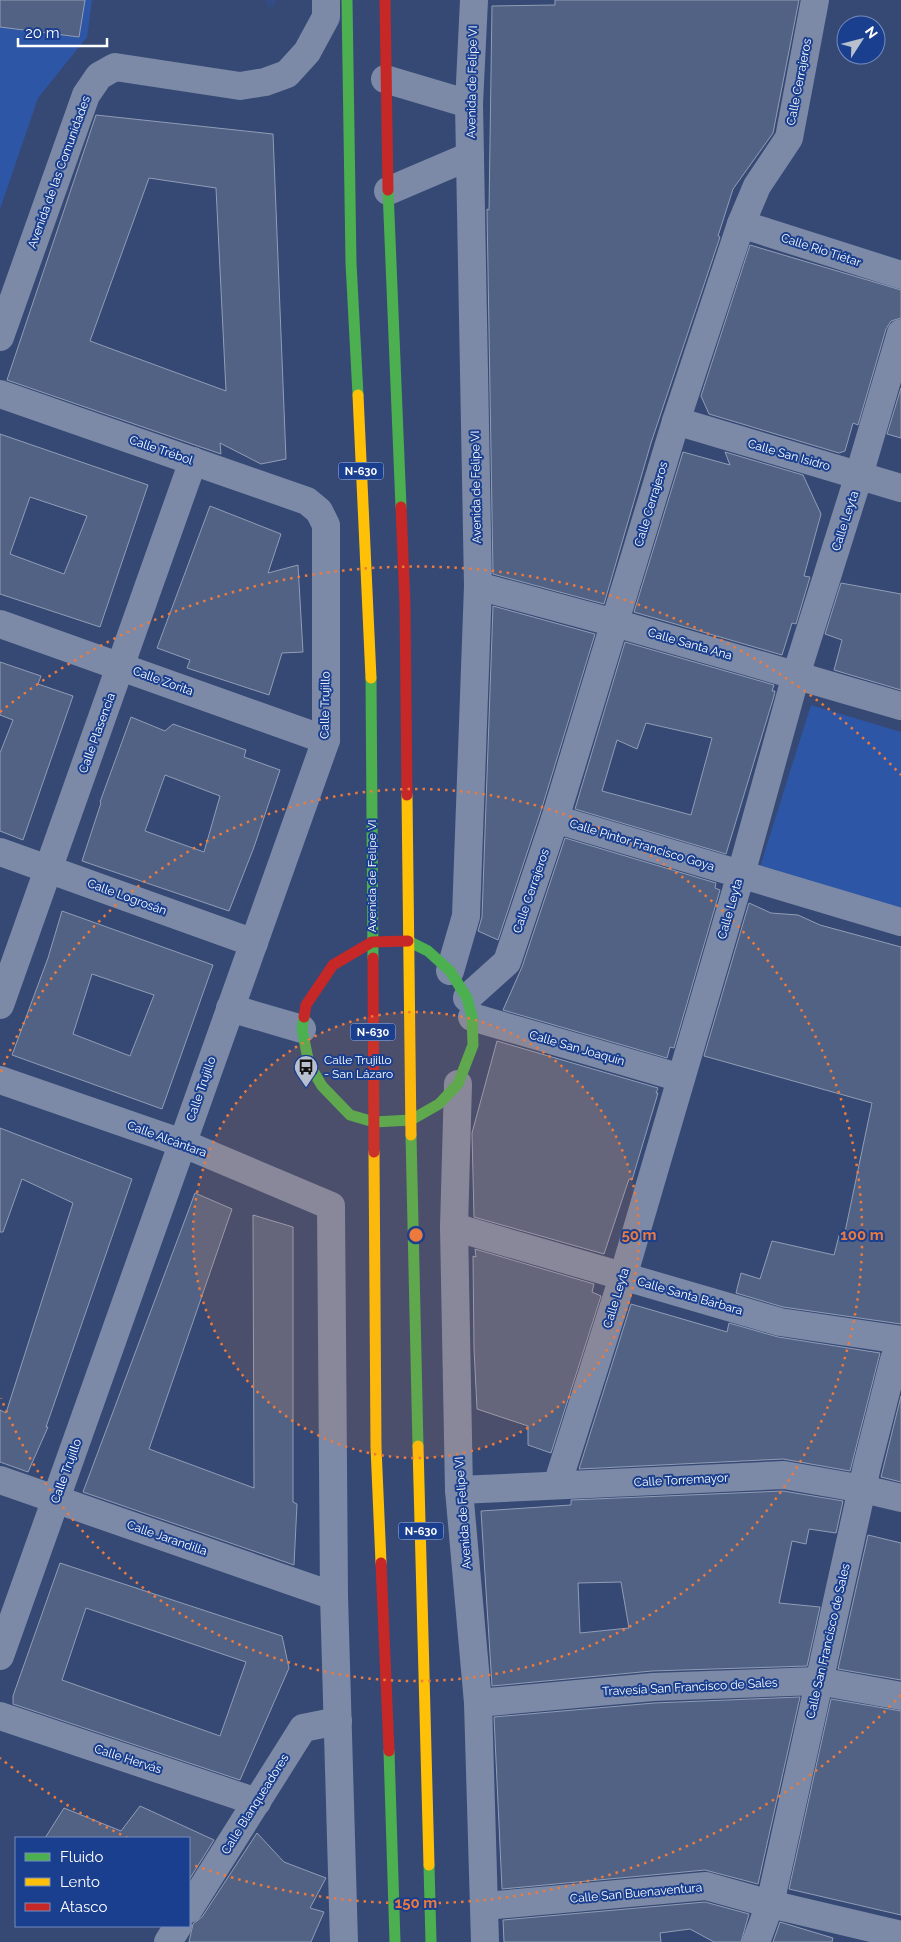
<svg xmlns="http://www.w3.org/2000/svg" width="901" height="1942" font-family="Raleway,sans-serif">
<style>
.green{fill:#2e56a6}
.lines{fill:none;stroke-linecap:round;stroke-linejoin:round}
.stream{stroke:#334c86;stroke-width:9}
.building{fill:#526284;stroke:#919db6;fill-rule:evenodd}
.street{stroke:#7c8aa8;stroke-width:28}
.fast{stroke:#4caf50;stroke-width:11}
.slow{stroke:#ffc107;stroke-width:11}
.jam{stroke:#c62828;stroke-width:11}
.ring{fill:none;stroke:#ed7a3d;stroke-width:2.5;stroke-dasharray:2.5 5}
.labels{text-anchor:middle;stroke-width:4;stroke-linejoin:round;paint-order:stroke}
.shield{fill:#1a3f8f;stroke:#bac5dd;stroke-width:1}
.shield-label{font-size:11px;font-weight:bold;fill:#fff}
.street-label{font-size:12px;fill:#fff;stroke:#1a3f8f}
.poi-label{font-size:12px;fill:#fff;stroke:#1a3f8f;text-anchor:start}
.centre{fill:#ed7a3d;stroke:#1a3f8f;stroke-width:2.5}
.ring-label{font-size:15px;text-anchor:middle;font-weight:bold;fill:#ed7a3d;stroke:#1a3f8f;stroke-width:4;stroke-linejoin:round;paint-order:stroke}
</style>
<rect width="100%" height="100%" fill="#354974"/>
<g class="green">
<path d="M0,0H92L87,37L38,98L0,209Z"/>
<path d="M811,705L901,732V912L759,870Z"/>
</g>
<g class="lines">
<path class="stream" d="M271,3V0"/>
</g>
<g class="building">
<path d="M0,0H85L79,37L0,27Z"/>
<path d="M555,0H799L773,133L733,189L718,236L720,237L651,443L604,604L493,574L487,209L489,210L492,6L555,5Z"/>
<path d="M96,115L273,134L286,459L261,464L220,443L221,454L7,380ZM149,178L216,188L226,391L90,341Z"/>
<path d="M750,245L901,290V318L891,321L886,329L858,425L853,423L845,451L839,453L709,414L701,396Z"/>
<path d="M901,388V438L887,434Z"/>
<path d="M0,434L148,485L100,627L0,594ZM30,497L87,516L64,574L10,554Z"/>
<path d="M683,452L730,465L725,452L803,475L821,514L804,576L810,577L796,624L792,623L782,655L634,612Z"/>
<path d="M210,506L281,534L268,573L298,565L303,652L282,653L269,695L187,668L190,660L157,648Z"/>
<path d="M841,583L901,594V690L834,670L842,640L825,634Z"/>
<path d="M493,606L595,634L540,814L498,940L478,931L482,917Z"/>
<path d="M625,642L774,685L772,691H775L774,696L726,854L575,809ZM646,723L712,738L691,815L602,791L617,740L637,749Z"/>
<path d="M0,662L41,676L38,684L73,696L23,840L0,831V753L13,720L0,715Z"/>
<path d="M131,717L165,731L173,724L246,750L244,757L280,770L254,847L229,911L82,861L101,803L100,802ZM165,775L220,796L204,852L145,831Z"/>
<path d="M565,838L716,883L715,888L720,890L674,1048L670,1047L667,1058L503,1010L522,967Z"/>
<path d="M749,903L771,913L798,915L820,925L901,947V1324L783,1307L736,1293L741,1273L760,1279L772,1241L834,1255L840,1232H845L872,1103L704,1056Z"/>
<path d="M62,911L213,965L162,1109L12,1055L48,958ZM92,974L154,995L130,1056L73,1034Z"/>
<path d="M497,1041L658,1088L656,1093H658L632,1180L629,1179L604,1254L474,1217L472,1133Z"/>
<path d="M0,1128L132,1179L46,1427H48L28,1472L0,1462V1410L6,1413L73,1203L22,1179L3,1232H0Z"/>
<path d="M195,1193L232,1209L149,1449L254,1488L253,1215L293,1227V1502L297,1504L294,1565L83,1492Z"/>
<path d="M475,1249L594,1284L592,1292L601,1296L551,1453L528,1445V1426L477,1409L474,1348L473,1256L476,1257Z"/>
<path d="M631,1304L727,1332L729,1323L778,1337L880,1353L850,1471L783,1459L579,1469Z"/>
<path d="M901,1396V1482L881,1477Z"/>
<path d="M783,1491L843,1501L836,1533L809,1529L806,1544L792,1541L779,1603L820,1607L807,1666L652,1671L492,1686L481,1511L571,1505V1500ZM621,1582L629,1628L580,1633L578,1583Z"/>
<path d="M868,1535L901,1543V1680L838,1669Z"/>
<path d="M60,1563L282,1636L289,1668L240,1780L13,1704V1696ZM86,1608L246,1662L220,1736L62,1680Z"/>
<path d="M800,1697L758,1884L705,1870L502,1889L494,1717L654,1703Z"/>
<path d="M831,1699L901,1711V1915L789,1889Z"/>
<path d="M140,1806L214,1840L189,1880V1838H45L64,1808L121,1831Z"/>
<path d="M257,1833L284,1862L326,1878L310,1908L324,1912L311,1942H189L193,1924L202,1917Z"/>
<path d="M705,1902L749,1914L741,1942H714L690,1929L660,1933L661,1942H504L503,1920Z"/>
<path d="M780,1922L833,1938L832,1942H773Z"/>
</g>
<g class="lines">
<g class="street">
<path d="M385,79L469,104"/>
<path d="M388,191L470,156"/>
<path d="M741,224L901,275"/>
<path d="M0,337L86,95L99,76L115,67L240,86L265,82L287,74L307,52L326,17V0"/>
<path d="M0,394L307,501L319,511L326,525V740L0,1656"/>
<path d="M676,421L901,488"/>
<path d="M478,586L615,623L901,706"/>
<path d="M0,624L326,740"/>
<path d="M555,819L901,922"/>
<path d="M0,852L254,943"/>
<path d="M450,971L466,916L478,586L469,104L474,0"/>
<path d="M467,998L507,962L555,819L676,421L741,224L757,186L789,138L815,0"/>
<path d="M0,1005L193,461"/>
<path d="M230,1008L302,1029"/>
<path d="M472,1017L681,1078"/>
<path d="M0,1080L182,1143L331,1206L334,1596L344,1942"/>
<path d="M458,1084L454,1227L459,1490L478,1703L485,1942"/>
<path d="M454,1227L780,1322L901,1340"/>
<path d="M0,1480L334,1596"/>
<path d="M557,1485L623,1277L741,874L796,675L859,475L901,333"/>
<path d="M459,1490L784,1475L863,1489L901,1498"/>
<path d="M478,1703L653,1687L818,1681L901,1696"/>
<path d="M0,1716L257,1802"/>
<path d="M485,1906L706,1886L770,1904L901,1935"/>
<path d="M189,1909L303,1728L338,1721"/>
<path d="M168,1942L178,1926"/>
<path d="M756,1942L770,1904L867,1466L894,1360L901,1340"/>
</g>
<g class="fast">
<path d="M347,0L351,263L358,395"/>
<path d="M388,190L401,507"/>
<path d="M371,678L373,958"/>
<path d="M304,1017L302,1029L309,1064L322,1086L350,1115L374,1122L411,1120L439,1104L458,1084L473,1045L472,1017L467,998L450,971L428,951L408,941"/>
<path d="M411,1135L418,1446"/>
<path d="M389,1751L395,1942"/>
<path d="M429,1865L431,1942"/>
</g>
<g class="slow">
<path d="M358,395L371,678"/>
<path d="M407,795L411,1135"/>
<path d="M374,1152L376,1447L381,1563"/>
<path d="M418,1446L429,1865"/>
</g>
<g class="jam">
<path d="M385,0L388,190"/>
<path d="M401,507L405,604L407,795"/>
<path d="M373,958L374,1152"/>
<path d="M304,1017L306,1005L333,965L372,942L408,941"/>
<path d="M381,1563L389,1751"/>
</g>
</g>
<circle cx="416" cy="1235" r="223" fill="#ed7a3d" fill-opacity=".12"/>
<g class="ring">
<circle cx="416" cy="1235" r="223"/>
<path d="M1 1072A446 446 0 1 1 1 1398"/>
<path d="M901 1695A668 668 0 0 1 193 1865M128 1838A668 668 0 0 1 0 1758M0 712A668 668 0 0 1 901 775"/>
</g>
<defs>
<g id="bus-pin" transform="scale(1.25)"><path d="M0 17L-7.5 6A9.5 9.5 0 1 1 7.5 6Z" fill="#b8bfce" stroke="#1a3f8f"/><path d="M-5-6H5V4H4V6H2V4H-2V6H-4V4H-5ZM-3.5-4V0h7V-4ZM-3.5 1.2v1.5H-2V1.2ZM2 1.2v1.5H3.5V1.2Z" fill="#111"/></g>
</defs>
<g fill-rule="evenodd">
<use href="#bus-pin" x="306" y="1067"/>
</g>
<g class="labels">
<g class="shield">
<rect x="338.5" y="462.5" width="45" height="17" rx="4"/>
<rect x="350.5" y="1023.5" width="45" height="17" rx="4"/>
<rect x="398.5" y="1522.5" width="45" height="17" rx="4"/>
</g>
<g class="shield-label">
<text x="361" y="475">N-630</text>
<text x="373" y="1036">N-630</text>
<text x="421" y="1535">N-630</text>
</g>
<g class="street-label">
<text transform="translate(472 82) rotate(-89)" y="4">Avenida de Felipe VI</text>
<text transform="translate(799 82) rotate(-79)" y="4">Calle Cerrajeros</text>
<text transform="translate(59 172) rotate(-70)" y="4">Avenida de las Comunidades</text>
<text transform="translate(821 250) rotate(18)" y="4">Calle Río Tiétar</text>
<text transform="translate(161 450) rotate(19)" y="4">Calle Trébol</text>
<text transform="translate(789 455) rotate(16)" y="4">Calle San Isidro</text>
<text transform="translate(476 487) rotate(-91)" y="4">Avenida de Felipe VI</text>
<text transform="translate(651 504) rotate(-73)" y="4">Calle Cerrajeros</text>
<text transform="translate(845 521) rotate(-72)" y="4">Calle Leyta</text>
<text transform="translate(690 644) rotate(16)" y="4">Calle Santa Ana</text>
<text transform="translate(163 681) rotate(20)" y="4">Calle Zorita</text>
<text transform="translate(325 705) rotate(-89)" y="4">Calle Trujillo</text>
<text transform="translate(97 733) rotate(-70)" y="4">Calle Plasencia</text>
<text transform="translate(642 845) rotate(17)" y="4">Calle Pintor Francisco Goya</text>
<text transform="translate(372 876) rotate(-90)" y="4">Avenida de Felipe VI</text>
<text transform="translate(531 891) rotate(-71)" y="4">Calle Cerrajeros</text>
<text transform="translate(127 897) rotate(20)" y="4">Calle Logrosán</text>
<text transform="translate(730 909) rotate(-74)" y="4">Calle Leyta</text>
<text transform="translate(577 1048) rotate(16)" y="4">Calle San Joaquín</text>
<text transform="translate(201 1089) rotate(-71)" y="4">Calle Trujillo</text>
<text transform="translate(167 1139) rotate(20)" y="4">Calle Alcántara</text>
<text transform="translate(690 1296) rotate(16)" y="4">Calle Santa Bárbara</text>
<text transform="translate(616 1298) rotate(-73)" y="4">Calle Leyta</text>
<text transform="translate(66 1471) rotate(-70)" y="4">Calle Trujillo</text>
<text transform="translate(681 1480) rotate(-3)" y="4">Calle Torremayor</text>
<text transform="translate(463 1513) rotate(-94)" y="4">Avenida de Felipe VI</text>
<text transform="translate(167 1538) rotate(19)" y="4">Calle Jarandilla</text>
<text transform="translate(828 1641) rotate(-77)" y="4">Calle San Francisco de Sales</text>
<text transform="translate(690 1687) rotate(-3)" y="4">Travesía San Francisco de Sales</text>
<text transform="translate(128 1759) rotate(18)" y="4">Calle Hervás</text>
<text transform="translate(255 1804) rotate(-58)" y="4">Calle Blanqueadores</text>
<text transform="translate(636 1893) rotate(-5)" y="4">Calle San Buenaventura</text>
</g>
<g class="poi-label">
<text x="324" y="1064">Calle Trujillo<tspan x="324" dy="14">- San Lázaro</tspan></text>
</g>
</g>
<circle cx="416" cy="1235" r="8" class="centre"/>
<g class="ring-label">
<text x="639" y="1240">50 m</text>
<text x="862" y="1240">100 m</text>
<text x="416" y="1908">150 m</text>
</g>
<rect x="15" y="1837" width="175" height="90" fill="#1a3f8f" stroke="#768cbc"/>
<rect x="25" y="1853" width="25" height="8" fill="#4caf50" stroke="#768cbc"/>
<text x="60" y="1862" font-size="15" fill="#ffffff">Fluido</text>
<rect x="25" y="1878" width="25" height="8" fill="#ffc107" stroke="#768cbc"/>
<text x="60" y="1887" font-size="15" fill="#ffffff">Lento</text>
<rect x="25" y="1903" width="25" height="8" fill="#c62828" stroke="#768cbc"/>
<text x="60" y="1912" font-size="15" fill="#ffffff">Atasco</text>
<g transform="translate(861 40) rotate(54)"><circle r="24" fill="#1a3f8f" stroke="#768cbc"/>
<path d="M0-4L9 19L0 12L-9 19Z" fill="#b8bfce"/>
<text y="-8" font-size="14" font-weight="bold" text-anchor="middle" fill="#ffffff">N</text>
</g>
<path d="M18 38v8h89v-8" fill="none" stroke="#ffffff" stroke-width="2.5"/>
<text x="25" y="38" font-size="15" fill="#ffffff" stroke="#1a3f8f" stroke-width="4" paint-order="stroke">20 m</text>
</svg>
